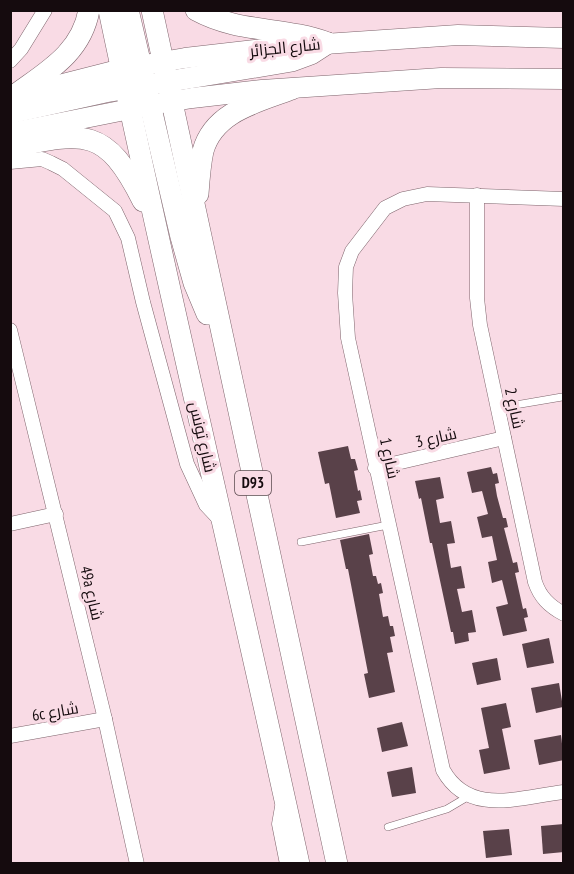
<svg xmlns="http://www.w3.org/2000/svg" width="574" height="874" font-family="'PT Sans Narrow',Cairo,sans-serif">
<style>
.building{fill:#594149}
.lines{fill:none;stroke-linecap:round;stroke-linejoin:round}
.lane-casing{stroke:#7e646c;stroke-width:8}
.street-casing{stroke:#7e646c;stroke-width:15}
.secondary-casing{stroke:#7e646c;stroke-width:21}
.primary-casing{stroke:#7e646c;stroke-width:22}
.lane{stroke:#fff;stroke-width:7}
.street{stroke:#fff;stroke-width:14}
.secondary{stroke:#fff;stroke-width:20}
.primary{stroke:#fff;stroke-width:21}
.labels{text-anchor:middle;stroke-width:6;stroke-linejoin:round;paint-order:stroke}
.shield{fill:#f9dbe5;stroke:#59494e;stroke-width:1.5}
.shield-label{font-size:15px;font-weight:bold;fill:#150b0e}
.street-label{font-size:16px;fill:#150b0e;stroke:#f9dbe5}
</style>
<rect width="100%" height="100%" fill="#f9dbe5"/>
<g class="building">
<path d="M348,446L351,459H355L358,470L354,471L358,491L360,490L362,500L357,501L360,513L336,518L329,483L325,484L318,452Z"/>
<path d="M491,467L493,474L497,473L499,483L495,484L497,496L503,518H506L508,527L504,528L513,563L517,562L519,572L515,573L523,609L526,608L528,617L524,618L527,631L503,636L496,607L508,604L502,580L492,583L488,562L497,560L492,536L482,538L477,517L488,514L482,491L472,493L467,472Z"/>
<path d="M440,477L444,498L436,500L440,523L451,521L455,543L447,544L451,568L461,566L465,588L457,589L462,612L472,610L476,632L468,633L469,641L455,644L453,632H451L432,543H430L421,498L419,499L415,481Z"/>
<path d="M369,534L373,554L369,555L373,576H376L378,584L381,583L383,593L379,594L383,617L388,616L390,626H393L395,636L390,637L393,652L387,653L395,692L369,698L364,674L368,673L348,569H346L340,540Z"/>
<path d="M549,638L554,663L527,668L522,644Z"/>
<path d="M497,658L501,680L477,685L472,663Z"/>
<path d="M559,683L563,707L536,713L531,688Z"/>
<path d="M506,703L511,727L502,729L510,769L484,774L479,750L489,748L481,708Z"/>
<path d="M402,722L408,746L382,752L377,728Z"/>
<path d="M561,735L564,760L539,765L534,740Z"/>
<path d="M412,767L416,793L392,797L387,772Z"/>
<path d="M564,824V852L543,854L541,826Z"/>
<path d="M509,829L512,855L486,858L483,831Z"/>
</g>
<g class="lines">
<g class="lane-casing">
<g id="lane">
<path d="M498,408L562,397"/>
<path d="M301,542L388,525"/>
<path d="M388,827L447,809L469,796"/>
</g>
</g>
<g class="street-casing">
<g id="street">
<path d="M10,61L21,49L45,10"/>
<path d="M10,162L42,159L51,163L63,169L115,211L128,238L143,302L187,464L206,505L220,520"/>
<path d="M477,195V298L480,325L535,582C540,597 549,606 564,614"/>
<path d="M564,199L427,194L403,199L385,208L352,251L346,267L345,293L348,338L443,770C469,817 520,797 564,792"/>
<path d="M10,330L105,719L137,864"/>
<path d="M375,468L504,438"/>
<path d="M10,524L56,514"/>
<path d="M10,736L105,719"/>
<path d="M282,807L279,824L287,864"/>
</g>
</g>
<g class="secondary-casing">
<g id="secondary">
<path d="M16,96L122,69L185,58L280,47L458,35L564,38"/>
<path d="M10,133L150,105L192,98L262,90L441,78L564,79"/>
</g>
</g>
<g class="primary-casing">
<g id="primary">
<path d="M109,10C169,296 237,579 299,864"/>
<path d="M128,10L181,237L194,283L207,314"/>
<path d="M152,10L337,864"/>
<path d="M196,10C240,34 283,26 328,43"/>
<path d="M11,98C44,73 81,55 89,10"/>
<path d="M10,113L105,92L292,61L311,54L328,43"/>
<path d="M10,148C85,131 106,127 143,201"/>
<path d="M198,194C199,180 200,165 203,151C214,111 258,102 292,89"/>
</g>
</g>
<use href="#lane" class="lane"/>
<use href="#street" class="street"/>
<use href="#secondary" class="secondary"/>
<use href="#primary" class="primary"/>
</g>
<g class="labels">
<rect class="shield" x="235" y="471" width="36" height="24" rx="4.5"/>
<g class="shield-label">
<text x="253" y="488">D93</text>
</g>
<g class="street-label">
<text transform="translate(285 47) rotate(-6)" y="6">شارع الجزائر</text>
<text transform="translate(515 408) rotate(78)" y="6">شارع 2</text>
<text transform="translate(203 437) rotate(77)" y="6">شارع تونس</text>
<text transform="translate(436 437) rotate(-13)" y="6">شارع 3</text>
<text transform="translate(390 458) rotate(78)" y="6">شارع 1</text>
<text transform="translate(92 593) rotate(77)" y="6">49a شارع</text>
<text transform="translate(55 711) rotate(-10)" y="6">6c شارع</text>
</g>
</g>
<rect width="574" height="874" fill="none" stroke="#150b0e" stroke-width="24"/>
</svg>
